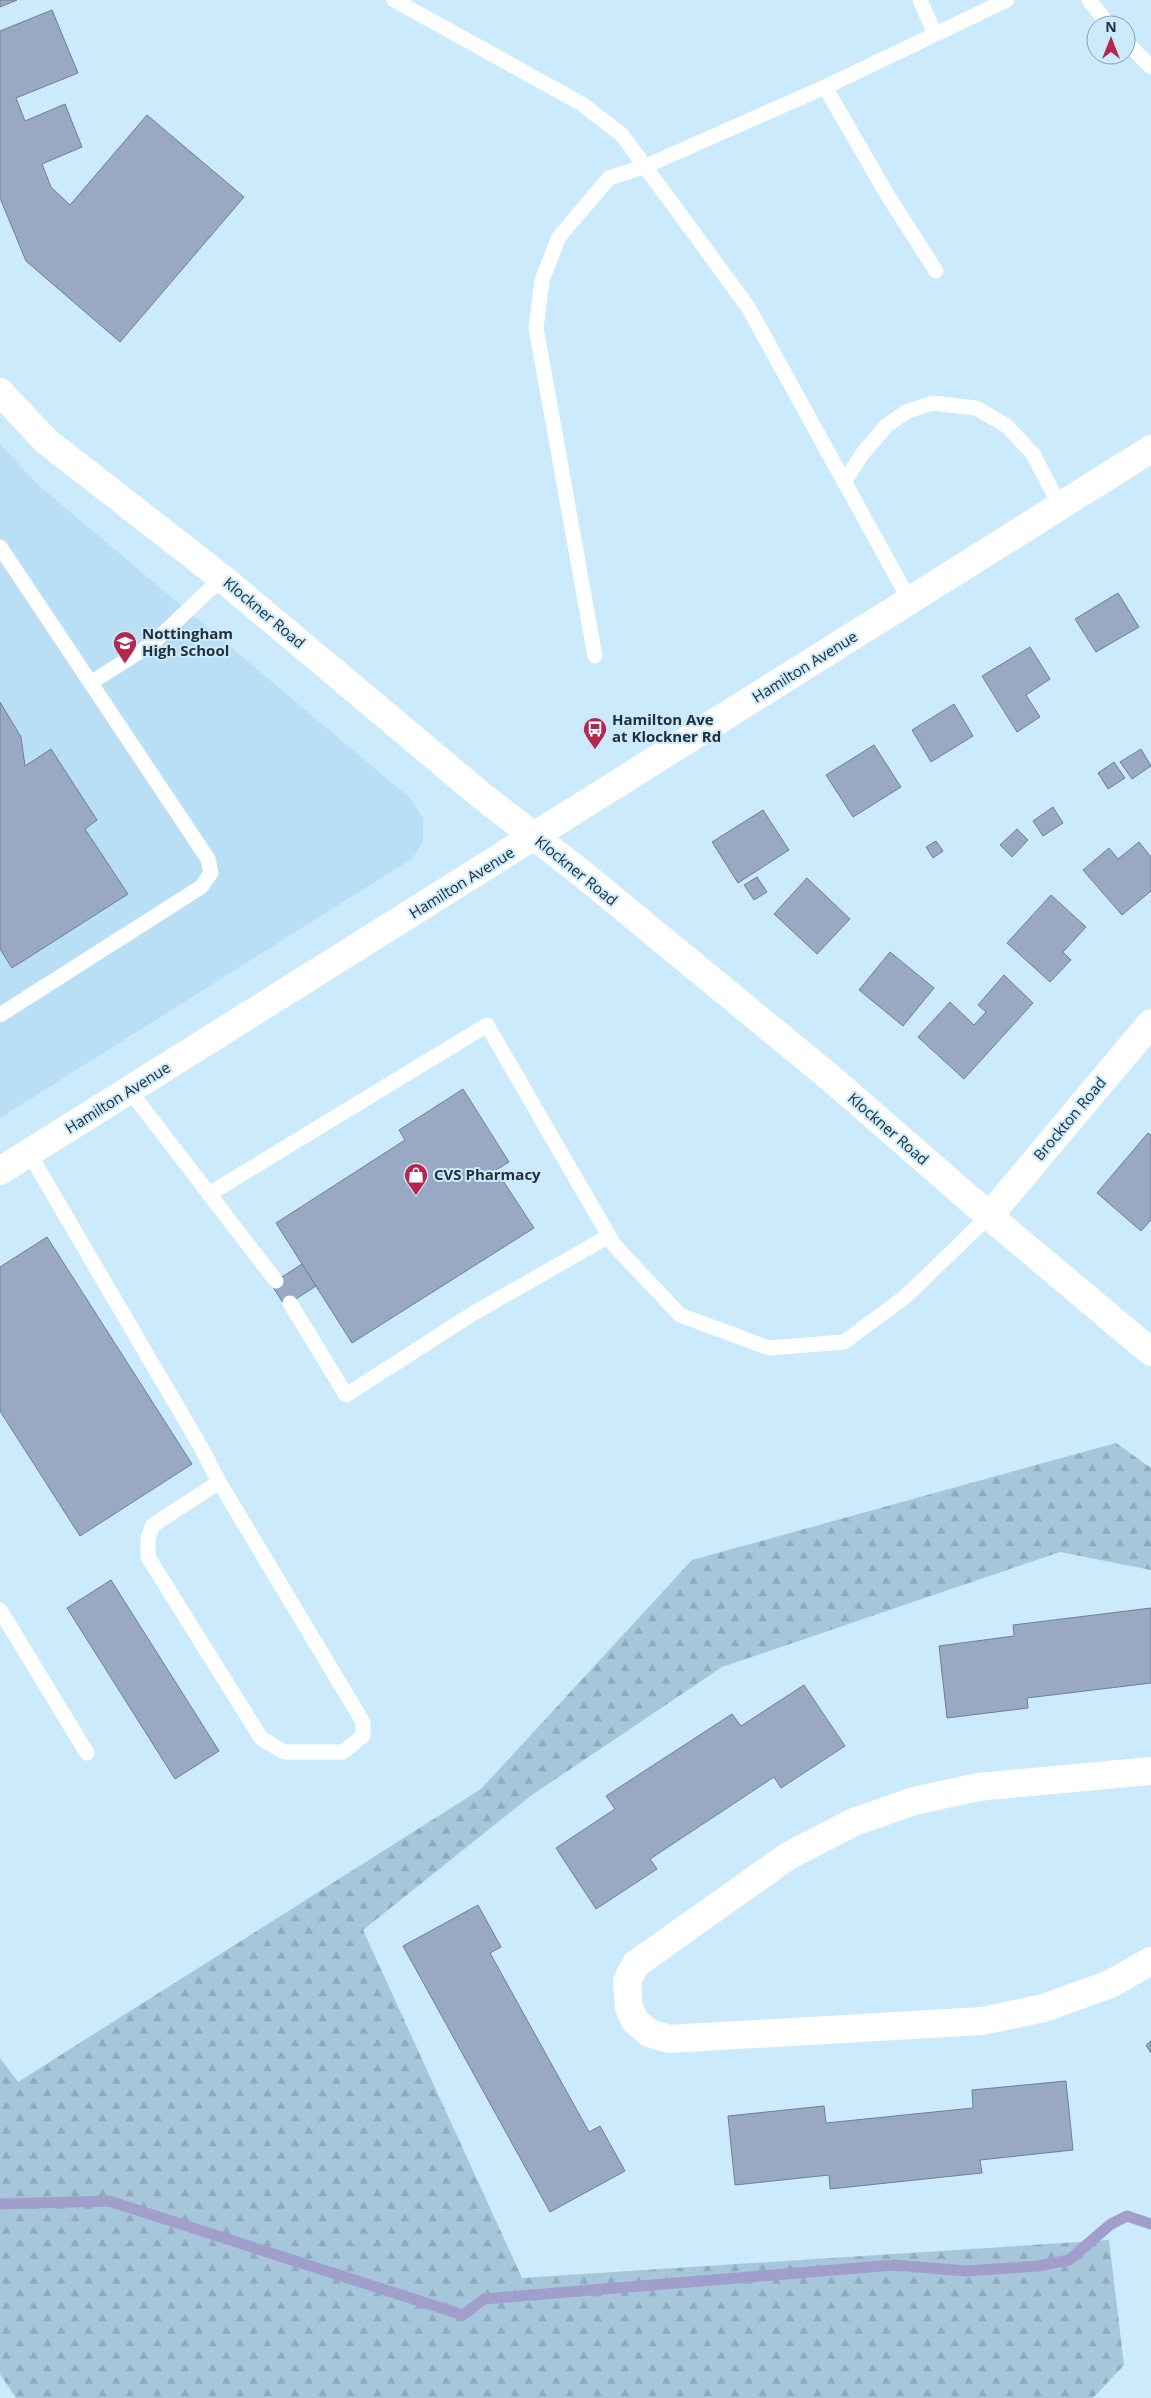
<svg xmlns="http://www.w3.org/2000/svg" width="1151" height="2398" font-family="'Open Sans',sans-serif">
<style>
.built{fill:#b9dff6}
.forest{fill:url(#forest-firs)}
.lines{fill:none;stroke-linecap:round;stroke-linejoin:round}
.stream{stroke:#a29ecc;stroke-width:11}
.building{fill:#9aa9c3;stroke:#707e97}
.service{stroke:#fff;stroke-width:15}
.minor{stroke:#fff;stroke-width:28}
.secondary{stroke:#fff;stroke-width:28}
.labels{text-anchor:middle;stroke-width:4;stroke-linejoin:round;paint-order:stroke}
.street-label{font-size:15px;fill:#243038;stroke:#cbeafc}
.poi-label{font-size:15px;font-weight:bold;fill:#243038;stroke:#cbeafc;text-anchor:start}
</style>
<defs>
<pattern id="forest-firs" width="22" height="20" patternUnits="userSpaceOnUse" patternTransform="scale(1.25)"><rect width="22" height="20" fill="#a6c6da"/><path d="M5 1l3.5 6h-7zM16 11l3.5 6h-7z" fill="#8faabc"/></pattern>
</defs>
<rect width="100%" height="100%" fill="#cbeafc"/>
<path class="built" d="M0,444L37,484L410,798L423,818V841L413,858L0,1118Z"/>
<path class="forest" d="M1116,1443L1151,1468V1570L1060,1552L722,1667L532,1795L363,1930L522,2278L1109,2240L1124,2365L1093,2398H16L0,2374V2058L18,2082L481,1789L692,1560Z"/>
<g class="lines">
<path class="stream" d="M0,2204L109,2201L463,2315L484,2299L894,2265L966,2271L1038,2266L1069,2260L1111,2224L1127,2216L1151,2224"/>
</g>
<g class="building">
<path d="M0,0H17L0,7Z"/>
<path d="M52,10L78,73L16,98L25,121L65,104L82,147L42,164L51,187L70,205L147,115L244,197L120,342L26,261L0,198V31Z"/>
<path d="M1118,593L1139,627L1096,652L1075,619Z"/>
<path d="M1030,647L1050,679L1026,695L1040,717L1017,732L982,676Z"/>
<path d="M0,702L21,737L25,766L51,749L97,820L85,829L128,894L12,968L0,949Z"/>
<path d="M954,704L973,736L931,762L912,730Z"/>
<path d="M874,745L901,787L853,817L826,775Z"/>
<path d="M1141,749L1151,766L1132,779L1120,762Z"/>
<path d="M1114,762L1125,778L1108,789L1098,773Z"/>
<path d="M1053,807L1063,823L1043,836L1033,821Z"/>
<path d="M763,810L789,850L738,883L712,842Z"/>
<path d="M1017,829L1028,840L1012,857L1000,845Z"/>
<path d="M936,841L943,851L933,858L926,847Z"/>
<path d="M1139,842L1151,857V891L1122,915L1083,870L1109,848L1118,859Z"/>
<path d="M757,877L767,892L754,900L744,885Z"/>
<path d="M807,878L850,919L817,954L774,914Z"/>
<path d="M1051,895L1086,927L1063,952L1071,960L1050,982L1007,943Z"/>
<path d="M890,952L934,988L903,1026L859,990Z"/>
<path d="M1004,975L1033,1003L964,1079L918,1037L950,1002L974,1025L986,1012L978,1005Z"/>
<path d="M463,1089L509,1162L496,1170L534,1228L352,1343L276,1223L405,1140L399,1130Z"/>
<path d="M1148,1133L1151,1135V1220L1141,1231L1097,1193Z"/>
<path d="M47,1237L192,1464L80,1536L0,1411V1267Z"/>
<path d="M302,1264L316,1286L285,1306L271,1284Z"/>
<path d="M111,1580L219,1751L175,1779L67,1608Z"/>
<path d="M1151,1608V1683L1027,1698L1028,1708L947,1718L939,1646L1014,1636L1013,1625Z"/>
<path d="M804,1685L845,1746L781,1788L774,1777L650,1859L657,1869L596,1909L556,1848L615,1809L606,1796L732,1714L741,1726Z"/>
<path d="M478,1905L501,1947L490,1953L589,2132L600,2126L625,2171L550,2212L403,1946Z"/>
<path d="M1151,2041V2053L1146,2045Z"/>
<path d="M1066,2081L1073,2150L980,2160L982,2173L830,2189L829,2175L735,2185L728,2116L824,2106L826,2123L973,2108L972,2090Z"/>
</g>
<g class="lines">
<g class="service">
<path d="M394,0L582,104L622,135L748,307L910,601"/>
<path d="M920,0L935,34"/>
<path d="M1089,0L1109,25"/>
<path d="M1126,42L1151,67"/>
<path d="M825,87L888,196L936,271"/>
<path d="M844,482L863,453L887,425L906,412L932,403L976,408L1007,426L1033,454L1060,506"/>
<path d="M0,547L208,859L211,873L201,887L0,1015"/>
<path d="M595,656L536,328L542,280L559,237L609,178L646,166L825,87L1007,0"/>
<path d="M92,682L152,644L222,578"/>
<path d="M130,1091L276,1281"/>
<path d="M29,1153L202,1449L219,1482L363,1722V1736L343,1752H284L261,1738L148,1557V1538L153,1525L219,1482"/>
<path d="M209,1194L487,1025L609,1236L474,1313L346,1395L290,1303"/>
<path d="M609,1236L614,1245L680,1315L769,1348L844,1342L905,1297L989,1216"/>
<path d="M0,1610L87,1753"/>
</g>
<g class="minor">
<path d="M989,1216L1151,1023"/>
<path d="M1151,1771L978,1787L914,1801L854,1822L788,1856L636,1964L627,1981L629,2008L635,2021L649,2033L669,2039L982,2021L1044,2008L1110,1984L1151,1961"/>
</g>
<g class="secondary">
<path d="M0,392L46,441L222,578L482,796L580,872L833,1080L989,1216L1151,1352"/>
<path d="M0,1171L1151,449"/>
</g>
</g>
<defs>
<g id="school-pin" transform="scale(1.25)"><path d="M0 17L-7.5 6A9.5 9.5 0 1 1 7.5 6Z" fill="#b7264f" stroke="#cbeafc"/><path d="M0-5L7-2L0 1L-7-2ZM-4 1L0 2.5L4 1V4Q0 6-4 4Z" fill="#fff"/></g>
<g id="bus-pin" transform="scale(1.25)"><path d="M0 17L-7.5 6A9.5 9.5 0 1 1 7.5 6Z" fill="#b7264f" stroke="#cbeafc"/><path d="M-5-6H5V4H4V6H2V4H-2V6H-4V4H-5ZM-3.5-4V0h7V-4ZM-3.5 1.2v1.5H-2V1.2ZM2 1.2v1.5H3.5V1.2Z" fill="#fff"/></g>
<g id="shop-pin" transform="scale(1.25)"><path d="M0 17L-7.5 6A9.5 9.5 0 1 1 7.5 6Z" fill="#b7264f" stroke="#cbeafc"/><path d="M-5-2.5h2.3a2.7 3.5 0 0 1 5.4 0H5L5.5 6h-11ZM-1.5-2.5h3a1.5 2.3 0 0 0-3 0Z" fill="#fff"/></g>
</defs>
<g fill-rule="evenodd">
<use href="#school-pin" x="125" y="643"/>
<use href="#bus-pin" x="595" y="729"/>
<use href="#shop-pin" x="416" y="1175"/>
</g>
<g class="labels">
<g class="street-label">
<text transform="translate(264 613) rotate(40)" y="5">Klockner Road</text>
<text transform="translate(805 667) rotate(-32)" y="5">Hamilton Avenue</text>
<text transform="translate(576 871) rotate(39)" y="5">Klockner Road</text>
<text transform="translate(462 883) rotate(-32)" y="5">Hamilton Avenue</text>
<text transform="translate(118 1098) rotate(-32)" y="5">Hamilton Avenue</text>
<text transform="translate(1070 1119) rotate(-50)" y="5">Brockton Road</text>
<text transform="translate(888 1129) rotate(41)" y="5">Klockner Road</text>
</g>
<g class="poi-label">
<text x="142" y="639">Nottingham<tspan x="142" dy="17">High School</tspan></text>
<text x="612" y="725">Hamilton Ave<tspan x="612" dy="17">at Klockner Rd</tspan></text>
<text x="434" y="1180">CVS Pharmacy</text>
</g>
</g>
<g transform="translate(1111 40)"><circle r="24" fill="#cbeafc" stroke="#88a0ae"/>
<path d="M0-4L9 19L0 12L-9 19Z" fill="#b7264f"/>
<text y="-8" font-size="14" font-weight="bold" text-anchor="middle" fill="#243038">N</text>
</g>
</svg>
